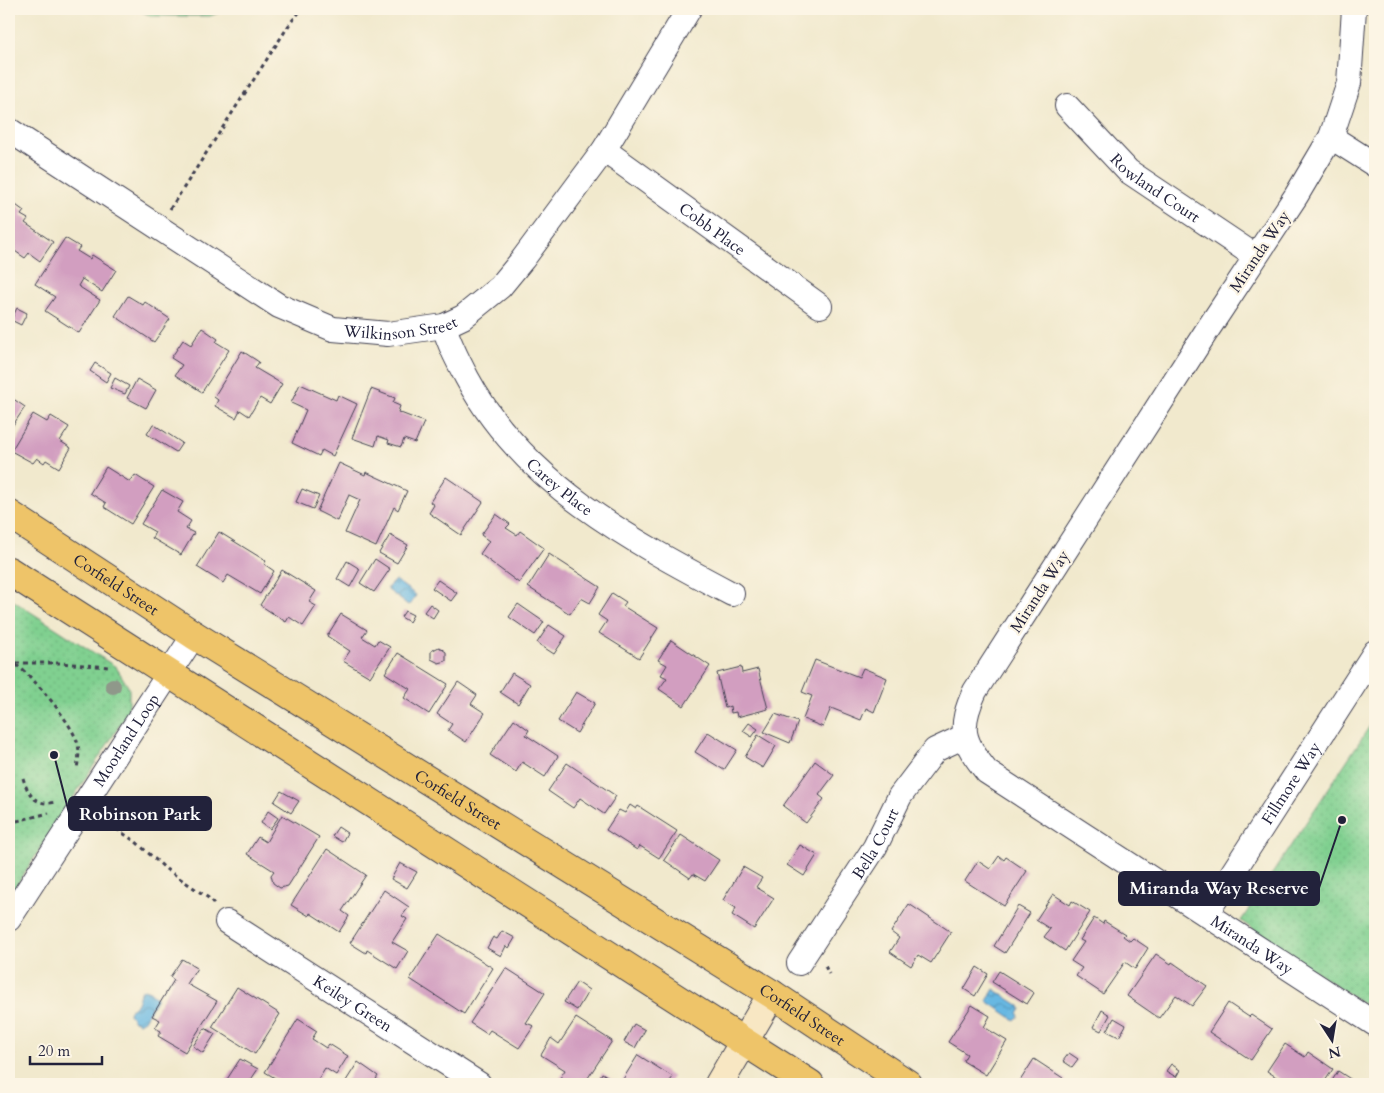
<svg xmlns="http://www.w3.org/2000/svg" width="1384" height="1093" font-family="Cardo,serif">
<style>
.park{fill:url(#park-dots);stroke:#517966}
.water{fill:url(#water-waves);stroke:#456d8e}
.building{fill:#d29ec0}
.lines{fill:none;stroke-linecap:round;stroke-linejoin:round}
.street-casing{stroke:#414051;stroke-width:26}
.secondary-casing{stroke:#414051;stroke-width:30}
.primary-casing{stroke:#414051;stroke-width:30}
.path{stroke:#414051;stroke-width:3;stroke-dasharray:4 4;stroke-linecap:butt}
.street{stroke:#fff;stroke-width:24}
.secondary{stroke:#f8e7c3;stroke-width:28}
.primary{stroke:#eec469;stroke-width:28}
.tree{fill:#8f988a}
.labels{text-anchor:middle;stroke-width:4.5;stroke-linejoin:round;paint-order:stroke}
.street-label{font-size:16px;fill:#22223b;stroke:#fcf5e5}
.leader{fill:none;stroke:#22223b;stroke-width:2}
.callout-dot{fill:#22223b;stroke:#fcf5e5;stroke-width:2}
.callout{fill:#22223b;stroke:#22223b;stroke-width:2}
.callout-label{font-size:18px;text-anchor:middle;font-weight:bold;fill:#fff}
</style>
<defs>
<pattern id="park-dots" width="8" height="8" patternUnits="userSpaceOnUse" patternTransform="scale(1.25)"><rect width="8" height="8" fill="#80d090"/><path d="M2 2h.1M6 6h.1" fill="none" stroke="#6eb27d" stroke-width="1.8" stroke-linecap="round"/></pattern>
<pattern id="water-waves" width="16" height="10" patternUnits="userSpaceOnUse" patternTransform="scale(1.25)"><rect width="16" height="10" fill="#68b8e2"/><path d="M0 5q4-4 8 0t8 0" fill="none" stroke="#5595b8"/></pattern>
</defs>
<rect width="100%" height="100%" fill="#fcf5e5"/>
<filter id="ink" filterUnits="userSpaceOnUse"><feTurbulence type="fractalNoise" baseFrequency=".02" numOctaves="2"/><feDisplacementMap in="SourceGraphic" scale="10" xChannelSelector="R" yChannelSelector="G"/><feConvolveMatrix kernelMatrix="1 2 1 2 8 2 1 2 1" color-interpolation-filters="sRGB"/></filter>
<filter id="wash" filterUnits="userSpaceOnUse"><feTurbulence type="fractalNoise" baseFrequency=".0096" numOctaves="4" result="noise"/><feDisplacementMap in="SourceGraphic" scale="20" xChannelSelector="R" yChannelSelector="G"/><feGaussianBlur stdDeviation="1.12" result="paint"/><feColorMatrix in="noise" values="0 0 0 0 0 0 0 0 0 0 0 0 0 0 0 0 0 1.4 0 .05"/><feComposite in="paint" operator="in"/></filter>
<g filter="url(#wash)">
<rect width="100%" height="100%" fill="#f1e9cd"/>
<g class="park">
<path d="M135,9H229L210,16H152Z"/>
<path d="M9,598L116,667L129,688V711L9,897Z"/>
<path d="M1375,718V1012L1241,921Z"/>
</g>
<g class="water">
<path d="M395,580L416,595L411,604L408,605L388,590V587Z"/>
<path d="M144,989L150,991L157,998L144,1020L139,1023L134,1021L129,1014L130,1010C137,1007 139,999 140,992Z"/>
<path d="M994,989L1020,1006L1021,1009L1018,1014L1019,1016L1015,1020L987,1001Z"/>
</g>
<g id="blocks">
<g class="building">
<path d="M9,200L24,211L21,215L28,219L25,223L53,242L40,261L29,253L25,258L9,247Z"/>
<path d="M65,238L80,247L77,251L90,259L92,255L116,270L102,292L82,279L78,286L100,300L79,333L45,311L55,297L35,284Z"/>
<path d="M128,296L143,305L145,302L170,319L154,342L115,316Z"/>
<path d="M17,308L27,313L21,325L11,320Z"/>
<path d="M202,328L218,339L216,342L229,350L202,392L175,375L182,365L171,358L183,340L191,345Z"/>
<path d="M242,351L259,362L255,368L282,384L270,404L260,398L249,416L240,410L236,418L215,406L218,400L214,397Z"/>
<path d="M95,363L111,373L106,382L90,371Z"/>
<path d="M115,378L129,386L125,394L110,388Z"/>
<path d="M137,379L156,390L146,408L127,398Z"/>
<path d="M300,384L336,400L338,395L357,404L333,456L322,450L319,456L292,443L306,410L291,403Z"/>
<path d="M371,389L395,398L393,403L400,406L398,412L424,422L415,443L404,439L401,447L388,443L389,440L378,436L375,446L352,438Z"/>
<path d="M9,396L25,407L9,431Z"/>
<path d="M33,414L47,422L51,416L69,427L60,441L71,448L59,468L46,460L44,463L37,458L33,463L11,451Z"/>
<path d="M153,424L182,443L176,452L147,434Z"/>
<path d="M339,463L365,475L366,472L407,491L398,510L394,507L376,547L345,533L360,500L349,495L337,521L317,511Z"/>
<path d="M106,467L130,482L135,475L154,487L131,524L104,507L106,503L90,493Z"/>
<path d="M446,477L483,502L461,535L429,513L434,505L430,502Z"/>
<path d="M302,489L319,496L313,509L296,502Z"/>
<path d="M162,490L183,502L177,512L191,521L186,529L194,533L181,555L152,538L155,532L141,524Z"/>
<path d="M496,514L510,524L506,528L517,535L520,531L544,548L519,583L480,554L489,541L481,535Z"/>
<path d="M219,532L266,561L264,564L274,571L260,594L228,575L223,583L197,567Z"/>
<path d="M390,535L408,545L397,563L379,553Z"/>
<path d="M549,554L600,587L590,603L581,598L570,614L528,587Z"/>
<path d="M375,559L390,569L374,592L360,583Z"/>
<path d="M347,561L360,569L350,587L337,579Z"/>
<path d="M282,570L316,591L309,602L316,606L303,626L289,617L286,622L260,605Z"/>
<path d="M438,580L457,593L451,601L432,588Z"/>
<path d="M612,593L626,602L623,606L658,628L639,658L599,633L607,621L598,615Z"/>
<path d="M430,604L438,610L433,618L424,612Z"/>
<path d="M518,604L544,622L535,635L509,617Z"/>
<path d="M405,611L413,615L409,622L401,617Z"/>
<path d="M341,614L367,630L362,637L375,645L378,640L390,647L370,677L343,661L350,651L327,636Z"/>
<path d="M549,625L566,636L554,654L537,643Z"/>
<path d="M671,640L710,666L684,706L659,689L667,678L661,675L667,665L658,660Z"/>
<path d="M439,647L446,652V661L439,663L431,659V651Z"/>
<path d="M398,653L448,684L429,714L404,698L410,689L385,673Z"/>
<path d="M815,660L859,677L863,668L887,678L874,712L866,708L861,720L831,708L823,727L803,719L812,696L802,692Z"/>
<path d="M741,667L742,673L758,669L768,709L737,717L736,712L731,713L730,706L725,708L717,673Z"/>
<path d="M512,673L530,684L518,704L500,692Z"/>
<path d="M458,682L477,695L471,704L485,713L466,742L448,730L452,724L437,714Z"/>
<path d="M576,692L595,703L577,733L558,721Z"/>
<path d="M775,714L798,722L790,743L764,732Z"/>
<path d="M514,719L529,730L526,735L558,756L545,777L522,762L516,772L490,755Z"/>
<path d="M749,723L758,729L752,737L743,731Z"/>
<path d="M708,732L737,750L724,770L695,752Z"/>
<path d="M758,735L776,746L763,768L745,757Z"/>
<path d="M815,761L834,775L819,795L824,799L806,823L783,806Z"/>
<path d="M567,763L616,796L604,814L580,798L573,808L548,791Z"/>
<path d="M281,791L299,801L291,813L274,802Z"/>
<path d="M630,805L636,809L638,806L677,831L659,858L640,846L637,850L606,830L619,810L625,813Z"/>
<path d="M268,811L278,818L270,829L261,823Z"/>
<path d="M282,815L319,837L288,886L280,888L273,883L271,875L274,871L247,854L258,837L266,842Z"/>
<path d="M338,827L347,833L342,842L332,836Z"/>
<path d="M681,835L719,860L705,881L693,874L690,878L664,860Z"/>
<path d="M800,845L817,855L804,876L787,865Z"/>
<path d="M327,849L366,875L342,911L349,916L339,932L310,913L309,916L291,905Z"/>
<path d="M999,856L1004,860L1006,857L1027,871L1004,906L965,881L978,861L990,869Z"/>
<path d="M400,863L417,872L407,888L391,879Z"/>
<path d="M743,867L762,878L756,887L774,898L754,929L732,915L736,908L723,900Z"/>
<path d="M384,890L409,907L402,916L407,919L392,942L408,951L397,969L367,950L366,953L350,943Z"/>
<path d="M1053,894L1070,905L1072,901L1090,912L1065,951L1044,937L1050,929L1036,920Z"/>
<path d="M909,904L951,932L931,963L918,955L911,966L890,952L899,938L891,932Z"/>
<path d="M1018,906L1030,913L1005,953L994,946Z"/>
<path d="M1094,918L1103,924L1104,921L1125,934L1123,936L1130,941L1133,938L1148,948L1135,969L1125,962L1103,994L1076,976L1082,968L1071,961L1084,942L1080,940Z"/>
<path d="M502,931L515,938L509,948L506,946L501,956L487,948L493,937L497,939Z"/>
<path d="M439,934L493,968L464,1014L410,979Z"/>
<path d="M1156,954L1171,964L1172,962L1207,986L1192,1006L1176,995L1159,1018L1127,996Z"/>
<path d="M182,959L197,968L187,984L217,1001L185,1052L158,1036L161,1031L155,1028L160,1020L152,1016L174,980L170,977Z"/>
<path d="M977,967L988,974L975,996L964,989Z"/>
<path d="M506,968L545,993L526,1023L534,1026L519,1048L490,1030L487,1034L470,1023Z"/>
<path d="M999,971L1034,993L1027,1004L992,982Z"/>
<path d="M577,982L589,990L577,1010L564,1002Z"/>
<path d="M237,987L280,1014L255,1054L212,1027Z"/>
<path d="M1228,1003L1249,1017L1251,1015L1272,1029L1251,1060L1209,1032Z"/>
<path d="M972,1005L990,1016L984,1027L1007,1041L986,1075L963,1061L967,1054L948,1042Z"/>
<path d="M1102,1010L1110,1015L1101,1031L1093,1027Z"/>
<path d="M576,1018L612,1041L584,1084H570L560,1078L565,1070L541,1055L551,1038L559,1044Z"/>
<path d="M1114,1018L1126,1025L1119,1037L1107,1031Z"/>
<path d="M298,1019L317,1031L312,1039L326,1048L329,1044L348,1056L336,1075L325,1068L315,1084H285L265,1072Z"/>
<path d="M634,1024L645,1030L635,1048L624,1042Z"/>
<path d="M205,1028L215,1034L203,1053L193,1046Z"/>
<path d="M1285,1044L1305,1057L1308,1052L1333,1069L1323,1084H1287L1267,1071Z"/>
<path d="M1069,1053L1078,1059L1072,1067L1063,1061Z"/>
<path d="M638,1055L673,1077L668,1084H596L602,1073L620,1084Z"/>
<path d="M240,1059L258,1069L248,1084H224Z"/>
<path d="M1034,1059L1066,1080L1063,1084H1018Z"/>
<path d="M358,1062L378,1076L376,1079L384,1084H344Z"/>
<path d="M1171,1064L1180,1070L1176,1077L1166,1071Z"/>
<path d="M1338,1071L1355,1082L1354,1084H1330Z"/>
</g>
</g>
</g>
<g filter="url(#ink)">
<use href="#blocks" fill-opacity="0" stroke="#414051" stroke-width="1"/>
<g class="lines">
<g class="street-casing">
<g id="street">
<path id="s1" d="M1354,9L1349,83L1331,137L1296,196L1206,332L975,691C958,728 962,741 987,772L1375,1024"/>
<path id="s2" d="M1067,106L1128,171L1255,256"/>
<path id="s3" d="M9,130L279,306L333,329L388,334L444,326L463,317L500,287L523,259L604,150L689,9"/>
<path d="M1331,137L1375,165"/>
<path id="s4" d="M604,150L820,306"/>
<path id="s5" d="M444,326C449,344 458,361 467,378C523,483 630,540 732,594"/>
<path id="s6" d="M1206,914L1375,652"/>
<path id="s7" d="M9,919L194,635"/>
<path id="s8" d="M227,922L479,1084"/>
<path id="s9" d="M799,963L875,847L900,796L935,750L965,736"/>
</g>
</g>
<g class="secondary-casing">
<path id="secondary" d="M719,1084L772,994"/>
</g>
<g class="primary-casing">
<g id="primary">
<path id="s10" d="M9,514L194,635L772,994L908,1084"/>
<path d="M9,571L810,1084"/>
</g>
</g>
<g class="path">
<path d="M170,209L291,22L302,9"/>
<path d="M9,661C27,667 75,726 78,745C80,753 78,761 77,769"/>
<path d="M16,663H60L109,667"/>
<path d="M23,778C28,795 36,807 56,802"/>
<path d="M103,820L136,842L166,869L210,899L214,904"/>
<path d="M9,823L49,813"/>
<path d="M825,966L829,974"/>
</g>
<use href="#street" class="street"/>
<use href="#secondary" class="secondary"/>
<use href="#primary" class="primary"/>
</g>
<circle class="tree" cx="113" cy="686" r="8"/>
</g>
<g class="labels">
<g class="street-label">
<text dy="6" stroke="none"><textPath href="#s2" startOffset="121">Rowland Court</textPath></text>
<text dy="6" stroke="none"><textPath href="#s4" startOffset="134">Cobb Place</textPath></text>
<text transform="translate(1259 251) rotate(-56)" y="6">Miranda Way</text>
<text dy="6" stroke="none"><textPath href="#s3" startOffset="449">Wilkinson Street</textPath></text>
<text dy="6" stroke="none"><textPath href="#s5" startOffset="201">Carey Place</textPath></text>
<text dy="6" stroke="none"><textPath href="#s10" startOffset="128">Corfield Street</textPath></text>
<text transform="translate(1039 591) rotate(-57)" y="6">Miranda Way</text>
<text dy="6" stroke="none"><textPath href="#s7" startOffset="214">Moorland Loop</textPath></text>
<text dy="6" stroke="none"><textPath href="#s6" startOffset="156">Fillmore Way</textPath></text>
<text dy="6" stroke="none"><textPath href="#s10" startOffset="532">Corfield Street</textPath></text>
<text dy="6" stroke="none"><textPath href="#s9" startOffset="142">Bella Court</textPath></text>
<text dy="6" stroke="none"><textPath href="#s1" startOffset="1195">Miranda Way</textPath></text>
<text dy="6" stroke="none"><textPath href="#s8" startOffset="150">Keiley Green</textPath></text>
<text dy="6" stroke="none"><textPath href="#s10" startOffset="938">Corfield Street</textPath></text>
</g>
</g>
<path class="leader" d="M54 755L69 813M1342 820L1319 888"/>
<g class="callout-dot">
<circle cx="54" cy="755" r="5"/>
<circle cx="1342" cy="820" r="5"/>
</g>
<g class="callout">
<rect x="69" y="797" width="142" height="33" rx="5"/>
<rect x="1119" y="872" width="200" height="33" rx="5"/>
</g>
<g class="callout-label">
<text x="140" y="820">Robinson Park</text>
<text x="1219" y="894">Miranda Way Reserve</text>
</g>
<rect width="1384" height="1093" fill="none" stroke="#fcf5e5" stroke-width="30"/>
<g transform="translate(1332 1040) rotate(168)" stroke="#fcf5e5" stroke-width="4" paint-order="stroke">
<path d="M0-4L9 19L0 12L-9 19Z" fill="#22223b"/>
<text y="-8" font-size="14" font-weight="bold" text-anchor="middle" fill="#22223b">N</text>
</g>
<path d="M30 1056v8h72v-8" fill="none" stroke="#22223b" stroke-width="2.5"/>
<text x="38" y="1056" font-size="15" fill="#22223b" stroke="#fcf5e5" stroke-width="4" paint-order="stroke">20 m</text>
</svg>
